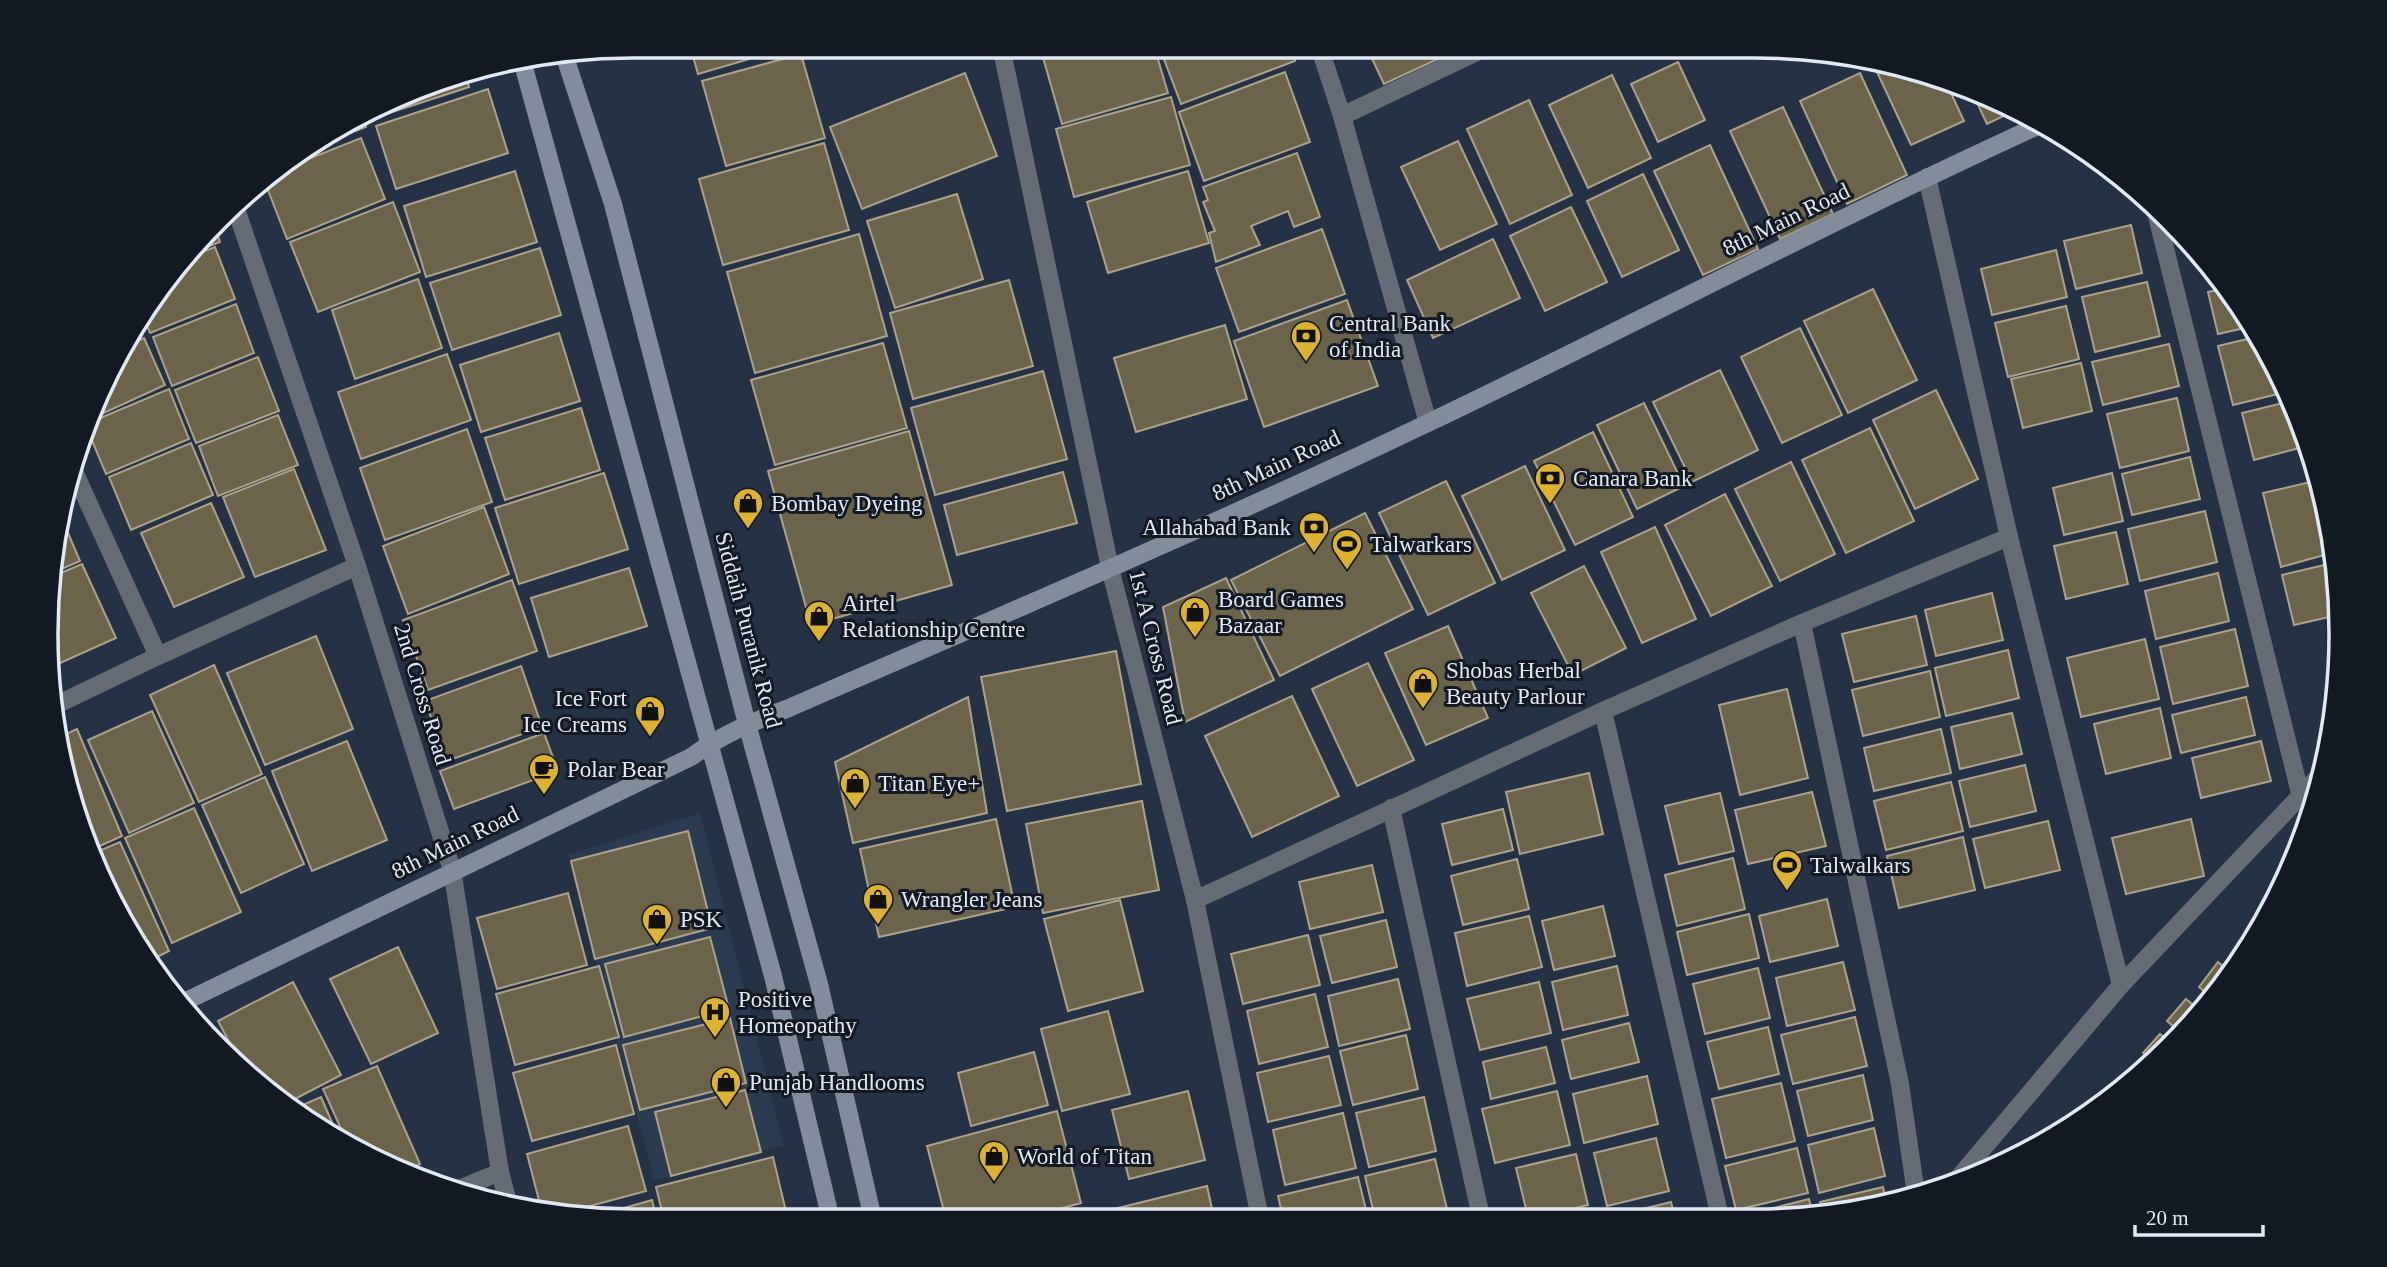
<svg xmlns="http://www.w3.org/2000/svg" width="2387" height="1267" font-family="Georgia,serif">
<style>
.built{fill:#2b3c52}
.building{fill:#6c634b;stroke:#aba288;stroke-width:2}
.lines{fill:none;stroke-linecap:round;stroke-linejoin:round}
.street{stroke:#656c75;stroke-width:18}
.secondary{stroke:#828c9b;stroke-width:18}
.labels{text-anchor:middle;stroke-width:6;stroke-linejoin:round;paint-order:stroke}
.street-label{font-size:23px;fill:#e1e9f5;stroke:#131922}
.poi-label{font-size:23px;fill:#e1e9f5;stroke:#131922;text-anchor:start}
.rim{fill:none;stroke:#e1e9f5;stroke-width:3.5}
</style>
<rect width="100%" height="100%" fill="#253144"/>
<path class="built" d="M700,813L784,1145L654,1180L568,855Z"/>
<g class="building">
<path d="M690,46H794L698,74Z"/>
<path d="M1070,46H1154L1168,93L1062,124L1042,54Z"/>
<path d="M1159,46H1290L1295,61L1181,104Z"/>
<path d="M1366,46H1451L1453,52L1384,84Z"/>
<path d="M801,54L825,138L726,166L702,81Z"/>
<path d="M1678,62L1705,120L1658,142L1631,84Z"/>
<path d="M1895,64L1906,66L1945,80L1964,121L1911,145L1877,72Z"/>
<path d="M1285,72L1310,142L1204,181L1179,112Z"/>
<path d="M465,73L469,87L371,119L370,116L444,77Z"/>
<path d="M965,73L997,156L862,209L830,127Z"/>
<path d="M1860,73L1907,175L1847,204L1800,101Z"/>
<path d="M1612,75L1651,158L1588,188L1549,105Z"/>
<path d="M488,89L508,153L396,189L376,126Z"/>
<path d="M1971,90L2014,106L2018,109L1987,124Z"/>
<path d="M1171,97L1190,165L1074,197L1056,129Z"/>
<path d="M1529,100L1572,195L1510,224L1467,129Z"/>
<path d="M1783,107L1833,214L1780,239L1730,131Z"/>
<path d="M364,120L366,127L311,148Z"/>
<path d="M361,138L385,199L287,239L264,180L268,175Z"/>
<path d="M1458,141L1497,224L1440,250L1401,167Z"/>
<path d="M824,143L849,230L723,265L699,179Z"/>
<path d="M1710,145L1758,249L1703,275L1654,171Z"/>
<path d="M1297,153L1320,217L1294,227L1288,211L1251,226L1260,245L1216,262L1209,233L1215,231L1203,202L1208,200L1203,187Z"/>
<path d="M515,171L537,242L426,277L404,206Z"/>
<path d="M1188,171L1209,243L1108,273L1087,202Z"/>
<path d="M1643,174L1679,250L1622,277L1587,201Z"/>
<path d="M957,194L983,279L895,308L867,221Z"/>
<path d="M393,202L420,272L318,312L290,242Z"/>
<path d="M1571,207L1607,282L1545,311L1510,236Z"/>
<path d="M2131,225L2142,273L2076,289L2064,241Z"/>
<path d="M1322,229L1345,294L1239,332L1216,268Z"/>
<path d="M216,231L220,242L197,251Z"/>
<path d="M859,234L887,336L755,373L727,272Z"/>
<path d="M1493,239L1520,298L1433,338L1407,280Z"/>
<path d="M215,247L235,299L150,333L142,313L144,307L192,256Z"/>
<path d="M540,248L561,315L452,350L430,283Z"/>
<path d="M2056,250L2067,297L1992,315L1981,269Z"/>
<path d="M418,279L442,348L355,379L332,310Z"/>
<path d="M1009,280L1033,366L913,399L890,313Z"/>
<path d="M2147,282L2160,336L2095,352L2082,297Z"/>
<path d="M2226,288L2253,326L2218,334L2208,292Z"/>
<path d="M1873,289L1917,380L1848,413L1804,321Z"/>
<path d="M1347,300L1378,386L1264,427L1234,341Z"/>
<path d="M236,304L254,353L172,386L153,337Z"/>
<path d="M2066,306L2079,359L2008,377L1995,323Z"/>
<path d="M1225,325L1247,399L1136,432L1114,358Z"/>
<path d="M1800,328L1842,415L1782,443L1741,357Z"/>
<path d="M559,333L580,401L481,432L460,365Z"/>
<path d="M2260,336L2286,392L2233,405L2218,346Z"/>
<path d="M144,338L165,385L95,417L127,345Z"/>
<path d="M883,343L907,428L775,465L751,380Z"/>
<path d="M2169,344L2179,386L2103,405L2092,362Z"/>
<path d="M447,354L471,420L361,459L338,392Z"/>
<path d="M258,357L279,411L196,443L175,390Z"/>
<path d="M2081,363L2092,411L2023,428L2011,379Z"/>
<path d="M1720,370L1758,450L1692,482L1653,402Z"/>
<path d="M1043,371L1067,459L935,495L911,408Z"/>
<path d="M169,389L189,439L106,474L88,431L93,421Z"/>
<path d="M1936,390L1978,479L1915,509L1873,420Z"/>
<path d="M2177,398L2189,451L2120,468L2107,414Z"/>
<path d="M2291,401L2311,445L2254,460L2242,413Z"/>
<path d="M1644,403L1684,486L1637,509L1597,425Z"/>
<path d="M581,408L600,470L505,500L485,438Z"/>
<path d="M278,415L298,465L218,496L199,446Z"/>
<path d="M1870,428L1914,521L1846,553L1802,460Z"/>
<path d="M467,429L492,502L385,540L360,468Z"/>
<path d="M909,431L952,585L811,625L768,471Z"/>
<path d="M1593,432L1633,517L1575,545L1534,461Z"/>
<path d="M191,443L213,495L131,530L109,477Z"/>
<path d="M2190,457L2200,499L2132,515L2122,474Z"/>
<path d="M1791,462L1835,554L1780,581L1735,489Z"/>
<path d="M1525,466L1565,550L1502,580L1462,496Z"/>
<path d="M294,469L326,550L255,577L223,497Z"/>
<path d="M1063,472L1077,523L957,555L944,505Z"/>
<path d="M604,473L628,549L519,584L495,508Z"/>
<path d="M2112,473L2123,521L2064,535L2053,488Z"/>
<path d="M2319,480L2335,552L2281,567L2263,493Z"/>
<path d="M1446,481L1495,583L1428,615L1379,513Z"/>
<path d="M1725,494L1772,586L1711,616L1665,525Z"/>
<path d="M211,503L244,577L174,607L141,533Z"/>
<path d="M484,507L509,574L408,614L383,546Z"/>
<path d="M2205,511L2217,562L2140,581L2128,529Z"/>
<path d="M1365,513L1413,609L1280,676L1231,580Z"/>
<path d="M60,514L80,561L50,574Z"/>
<path d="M1655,527L1696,619L1642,643L1601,552Z"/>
<path d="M2116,532L2128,584L2066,599L2054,546Z"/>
<path d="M2337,562L2338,615L2294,625L2282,575Z"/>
<path d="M82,564L116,638L49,668L47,595L49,578Z"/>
<path d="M1584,566L1626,648L1573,675L1531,593Z"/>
<path d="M629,568L647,626L549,657L531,598Z"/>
<path d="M2218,573L2229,621L2156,639L2145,591Z"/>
<path d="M1226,578L1274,680L1185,722L1163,607Z"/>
<path d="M512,580L537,651L428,690L403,620Z"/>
<path d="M1992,593L2003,640L1936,656L1925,610Z"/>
<path d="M1916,616L1927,665L1854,682L1842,634Z"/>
<path d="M1448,626L1488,718L1426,745L1385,653Z"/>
<path d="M2235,629L2248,686L2173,704L2160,647Z"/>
<path d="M316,636L353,729L265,765L227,673Z"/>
<path d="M2145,639L2159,699L2081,717L2067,658Z"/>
<path d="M2008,650L2019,698L1946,716L1935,668Z"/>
<path d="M1116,651L1141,784L1007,811L981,677Z"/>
<path d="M1368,663L1414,760L1357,786L1312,689Z"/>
<path d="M214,665L262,774L199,802L150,695Z"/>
<path d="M521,666L542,727L447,761L425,701Z"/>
<path d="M1930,671L1940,717L1863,736L1852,690Z"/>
<path d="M1787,689L1808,778L1740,795L1719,705Z"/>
<path d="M1292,696L1339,796L1252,837L1205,736Z"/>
<path d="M968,697L987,813L853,843L835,762Z"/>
<path d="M2246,697L2255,735L2181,753L2172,715Z"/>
<path d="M2160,708L2171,758L2106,774L2094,724Z"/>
<path d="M152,711L194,803L129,833L88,740Z"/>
<path d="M2012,713L2022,754L1960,769L1951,727Z"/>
<path d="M77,729L122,836L93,849L59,737Z"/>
<path d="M1941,729L1951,773L1874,791L1864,748Z"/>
<path d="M544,733L558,771L454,809L440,771Z"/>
<path d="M347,741L387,840L312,871L272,771Z"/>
<path d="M2261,741L2271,781L2201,798L2192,758Z"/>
<path d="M2025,765L2036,811L1970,827L1959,781Z"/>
<path d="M1589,773L1603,834L1520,854L1506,792Z"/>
<path d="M265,777L304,864L241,893L202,805Z"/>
<path d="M1951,782L1963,831L1886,850L1874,801Z"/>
<path d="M1812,792L1826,846L1748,864L1735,810Z"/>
<path d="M1720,793L1734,851L1679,864L1665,806Z"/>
<path d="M1142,801L1159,890L1043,913L1026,824Z"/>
<path d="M194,808L241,912L172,943L125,838Z"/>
<path d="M1503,809L1513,850L1452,865L1442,824Z"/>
<path d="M996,819L1015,907L879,937L860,849Z"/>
<path d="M2191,819L2204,876L2126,894L2112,838Z"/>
<path d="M2048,821L2060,870L1985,888L1973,839Z"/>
<path d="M688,831L712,928L595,959L571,861Z"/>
<path d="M1963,837L1975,890L1899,908L1887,856Z"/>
<path d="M120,842L169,951L153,959L106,893L94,853Z"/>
<path d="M1733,858L1745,909L1677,926L1665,875Z"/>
<path d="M1517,859L1529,909L1463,925L1451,876Z"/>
<path d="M1372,865L1383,912L1310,929L1299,882Z"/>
<path d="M568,893L587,965L497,989L477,918Z"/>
<path d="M1827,899L1838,946L1770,962L1759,916Z"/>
<path d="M1120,900L1143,991L1068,1011L1044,919Z"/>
<path d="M1603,906L1615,956L1554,970L1542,921Z"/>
<path d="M1749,914L1759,958L1687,975L1677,932Z"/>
<path d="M2263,914L2266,916L2237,960L2232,957Z"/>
<path d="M1529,916L1542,967L1467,986L1455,933Z"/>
<path d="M1386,920L1397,967L1332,983L1320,936Z"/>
<path d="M1308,935L1320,985L1243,1004L1231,954Z"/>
<path d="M710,937L729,1009L624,1037L605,964Z"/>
<path d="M398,947L438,1033L371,1064L330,979Z"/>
<path d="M1843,962L1855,1010L1787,1026L1776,978Z"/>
<path d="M2218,962L2229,971L2212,997L2199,987Z"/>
<path d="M599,966L619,1037L515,1065L496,994Z"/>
<path d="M1617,966L1628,1015L1563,1030L1552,982Z"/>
<path d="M1758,968L1770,1018L1705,1034L1693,984Z"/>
<path d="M1398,979L1410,1029L1339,1046L1328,996Z"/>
<path d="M293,982L341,1075L291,1101L242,1066L218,1021Z"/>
<path d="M1539,982L1551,1033L1480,1050L1467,999Z"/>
<path d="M1315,994L1328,1047L1259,1064L1247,1011Z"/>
<path d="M2186,999L2202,1012L2182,1034L2167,1021Z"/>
<path d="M1108,1011L1130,1094L1062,1111L1041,1029Z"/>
<path d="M1855,1017L1867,1066L1793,1084L1781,1035Z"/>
<path d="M730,1018L746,1083L640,1110L623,1045Z"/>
<path d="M1629,1023L1639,1062L1571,1079L1562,1040Z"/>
<path d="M212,1025L228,1057L217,1049L204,1030Z"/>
<path d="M1768,1027L1779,1074L1719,1089L1707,1042Z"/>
<path d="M2160,1034L2172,1044L2153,1061L2143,1053Z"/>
<path d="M1406,1035L1418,1089L1353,1105L1340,1051Z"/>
<path d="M616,1045L634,1114L532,1141L513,1073Z"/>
<path d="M1546,1047L1555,1083L1491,1099L1483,1062Z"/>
<path d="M1034,1052L1048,1105L971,1126L958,1073Z"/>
<path d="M1329,1056L1341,1105L1268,1122L1257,1073Z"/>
<path d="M377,1066L420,1164L403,1172L373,1161L347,1142L323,1089Z"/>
<path d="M2135,1068L2141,1073L2121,1091L2118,1088Z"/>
<path d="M1863,1075L1873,1120L1808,1136L1797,1091Z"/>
<path d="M1647,1076L1658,1124L1584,1143L1573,1094Z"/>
<path d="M1781,1083L1795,1141L1726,1158L1712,1099Z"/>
<path d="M745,1090L761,1152L671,1176L655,1112Z"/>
<path d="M1188,1091L1205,1160L1129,1179L1112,1110Z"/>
<path d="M1557,1091L1570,1145L1495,1163L1482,1109Z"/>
<path d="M321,1097L338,1136L298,1107Z"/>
<path d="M1424,1097L1436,1151L1369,1167L1356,1113Z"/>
<path d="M1057,1111L1081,1203L1022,1219H946L927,1146Z"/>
<path d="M1343,1113L1356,1168L1285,1185L1273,1130Z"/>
<path d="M628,1126L646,1191L560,1214L542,1212L527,1154Z"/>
<path d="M1874,1128L1885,1176L1819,1193L1808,1145Z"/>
<path d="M1656,1138L1669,1191L1607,1206L1594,1153Z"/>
<path d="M1797,1148L1808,1193L1736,1210L1725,1166Z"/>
<path d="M1576,1154L1588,1205L1539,1217H1528L1516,1168Z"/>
<path d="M773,1157L788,1220H664L656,1187Z"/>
<path d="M1435,1159L1447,1209L1410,1218H1375L1365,1176Z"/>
<path d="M1358,1177L1368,1218H1283L1278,1196Z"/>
<path d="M1207,1186L1214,1218L1104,1219L1102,1212Z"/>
<path d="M1883,1187L1886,1201L1823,1216L1820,1202Z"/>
<path d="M1809,1199L1813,1216L1738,1217Z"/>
<path d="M652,1200L657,1220L585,1219Z"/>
<path d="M1671,1202L1675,1217H1610Z"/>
</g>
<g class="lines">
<g class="street">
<path d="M1001,46L1110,568L1195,900L1260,1218"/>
<path d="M1319,46L1342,116L1428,423"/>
<path d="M1342,116L1489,46"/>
<path d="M1927,177L2009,537L2121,985"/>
<path d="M2155,208L2301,797"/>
<path d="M236,209L357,566L452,870L500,1172L509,1206"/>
<path d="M72,467L158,656L357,566"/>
<path d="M1802,623L1900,1084L1916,1194"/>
<path d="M50,708L158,656"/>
<path d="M1603,711L1720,1217"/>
<path d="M1391,808L1481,1217"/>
<path d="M1195,900L1603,711L1802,623L2009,537"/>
<path d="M1954,1183L2121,985L2324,771"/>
<path d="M454,1191L500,1172"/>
</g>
<g class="secondary">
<path d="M565,57L613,204L747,724L819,984L873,1219"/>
<path d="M523,64L773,976L831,1220"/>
<path d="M184,1002L691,757C721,735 754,721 789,708C1003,615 1219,523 1430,422C1635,324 1836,218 2042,124"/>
</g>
</g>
<defs>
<g id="bank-pin" transform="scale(1.575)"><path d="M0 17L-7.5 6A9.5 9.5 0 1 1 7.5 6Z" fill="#dcb233" stroke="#131922"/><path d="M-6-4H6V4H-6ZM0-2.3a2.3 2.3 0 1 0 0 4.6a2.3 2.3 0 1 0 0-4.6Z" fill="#111"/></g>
<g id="shop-pin" transform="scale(1.575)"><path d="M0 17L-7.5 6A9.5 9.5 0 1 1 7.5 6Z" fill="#dcb233" stroke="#131922"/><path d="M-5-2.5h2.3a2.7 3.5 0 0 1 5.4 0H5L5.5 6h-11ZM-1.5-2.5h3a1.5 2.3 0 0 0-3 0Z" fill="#111"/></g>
<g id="stadium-pin" transform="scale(1.575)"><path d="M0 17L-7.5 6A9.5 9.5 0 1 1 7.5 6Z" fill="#dcb233" stroke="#131922"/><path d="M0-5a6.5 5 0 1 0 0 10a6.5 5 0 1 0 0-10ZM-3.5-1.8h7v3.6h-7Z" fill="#111"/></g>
<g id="cafe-pin" transform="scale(1.575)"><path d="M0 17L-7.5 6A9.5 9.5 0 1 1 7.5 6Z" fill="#dcb233" stroke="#131922"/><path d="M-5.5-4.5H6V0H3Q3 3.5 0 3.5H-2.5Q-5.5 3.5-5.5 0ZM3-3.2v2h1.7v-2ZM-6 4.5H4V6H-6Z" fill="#111"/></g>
<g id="hospital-pin" transform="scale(1.575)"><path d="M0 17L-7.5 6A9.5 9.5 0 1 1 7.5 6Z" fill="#dcb233" stroke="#131922"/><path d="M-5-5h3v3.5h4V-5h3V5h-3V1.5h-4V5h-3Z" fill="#111"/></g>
</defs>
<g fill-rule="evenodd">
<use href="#bank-pin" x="1306" y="336"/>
<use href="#bank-pin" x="1550" y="478"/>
<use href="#shop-pin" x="748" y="503"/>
<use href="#bank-pin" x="1314" y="527"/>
<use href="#stadium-pin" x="1347" y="544"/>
<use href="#shop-pin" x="1195" y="612"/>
<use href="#shop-pin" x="819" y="616"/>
<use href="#shop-pin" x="1423" y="683"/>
<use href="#shop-pin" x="650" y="711"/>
<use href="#cafe-pin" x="544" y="769"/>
<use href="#shop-pin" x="855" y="783"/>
<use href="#stadium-pin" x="1787" y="865"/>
<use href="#shop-pin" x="878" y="899"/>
<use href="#shop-pin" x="657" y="919"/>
<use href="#hospital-pin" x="715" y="1012"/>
<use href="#shop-pin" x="726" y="1082"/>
<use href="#shop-pin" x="994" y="1156"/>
</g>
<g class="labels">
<g class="street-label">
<text transform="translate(1786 219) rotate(-26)" y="8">8th Main Road</text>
<text transform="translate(1276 465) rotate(-25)" y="8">8th Main Road</text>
<text transform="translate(749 630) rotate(75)" y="8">Siddaih Puranik Road</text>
<text transform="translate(1156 647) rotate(76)" y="8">1st A Cross Road</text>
<text transform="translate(423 694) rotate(73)" y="8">2nd Cross Road</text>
<text transform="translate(455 842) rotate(-26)" y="8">8th Main Road</text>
</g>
<g class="poi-label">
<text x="1329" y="331">Central Bank<tspan x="1329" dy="26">of India</tspan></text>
<text x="1573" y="486">Canara Bank</text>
<text x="771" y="511">Bombay Dyeing</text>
<text x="1291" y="535" text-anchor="end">Allahabad Bank</text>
<text x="1370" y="552">Talwarkars</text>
<text x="1218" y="607">Board Games<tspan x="1218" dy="26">Bazaar</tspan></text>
<text x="842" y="611">Airtel<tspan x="842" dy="26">Relationship Centre</tspan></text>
<text x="1446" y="678">Shobas Herbal<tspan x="1446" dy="26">Beauty Parlour</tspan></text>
<text x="627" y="706" text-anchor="end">Ice Fort<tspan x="627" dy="26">Ice Creams</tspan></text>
<text x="567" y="777">Polar Bear</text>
<text x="878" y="791">Titan Eye+</text>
<text x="1810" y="873">Talwalkars</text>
<text x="901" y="907">Wrangler Jeans</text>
<text x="680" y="927">PSK</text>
<text x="738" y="1007">Positive<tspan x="738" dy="26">Homeopathy</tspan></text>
<text x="749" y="1090">Punjab Handlooms</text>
<text x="1017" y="1164">World of Titan</text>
</g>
</g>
<path d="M0 0H2387V1267H0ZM633 58H1754A575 575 0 0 1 2329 633V634A575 575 0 0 1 1754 1209H633A575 575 0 0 1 58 634V633A575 575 0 0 1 633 58Z" fill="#131922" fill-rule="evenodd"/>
<path class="rim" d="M633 58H1754A575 575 0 0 1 2329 633V634A575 575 0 0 1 1754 1209H633A575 575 0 0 1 58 634V633A575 575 0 0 1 633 58Z"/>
<path d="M2135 1225v10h128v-10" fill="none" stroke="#e1e9f5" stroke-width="3.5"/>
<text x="2146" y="1225" font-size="21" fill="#e1e9f5" stroke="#131922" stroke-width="5" paint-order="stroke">20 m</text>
</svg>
